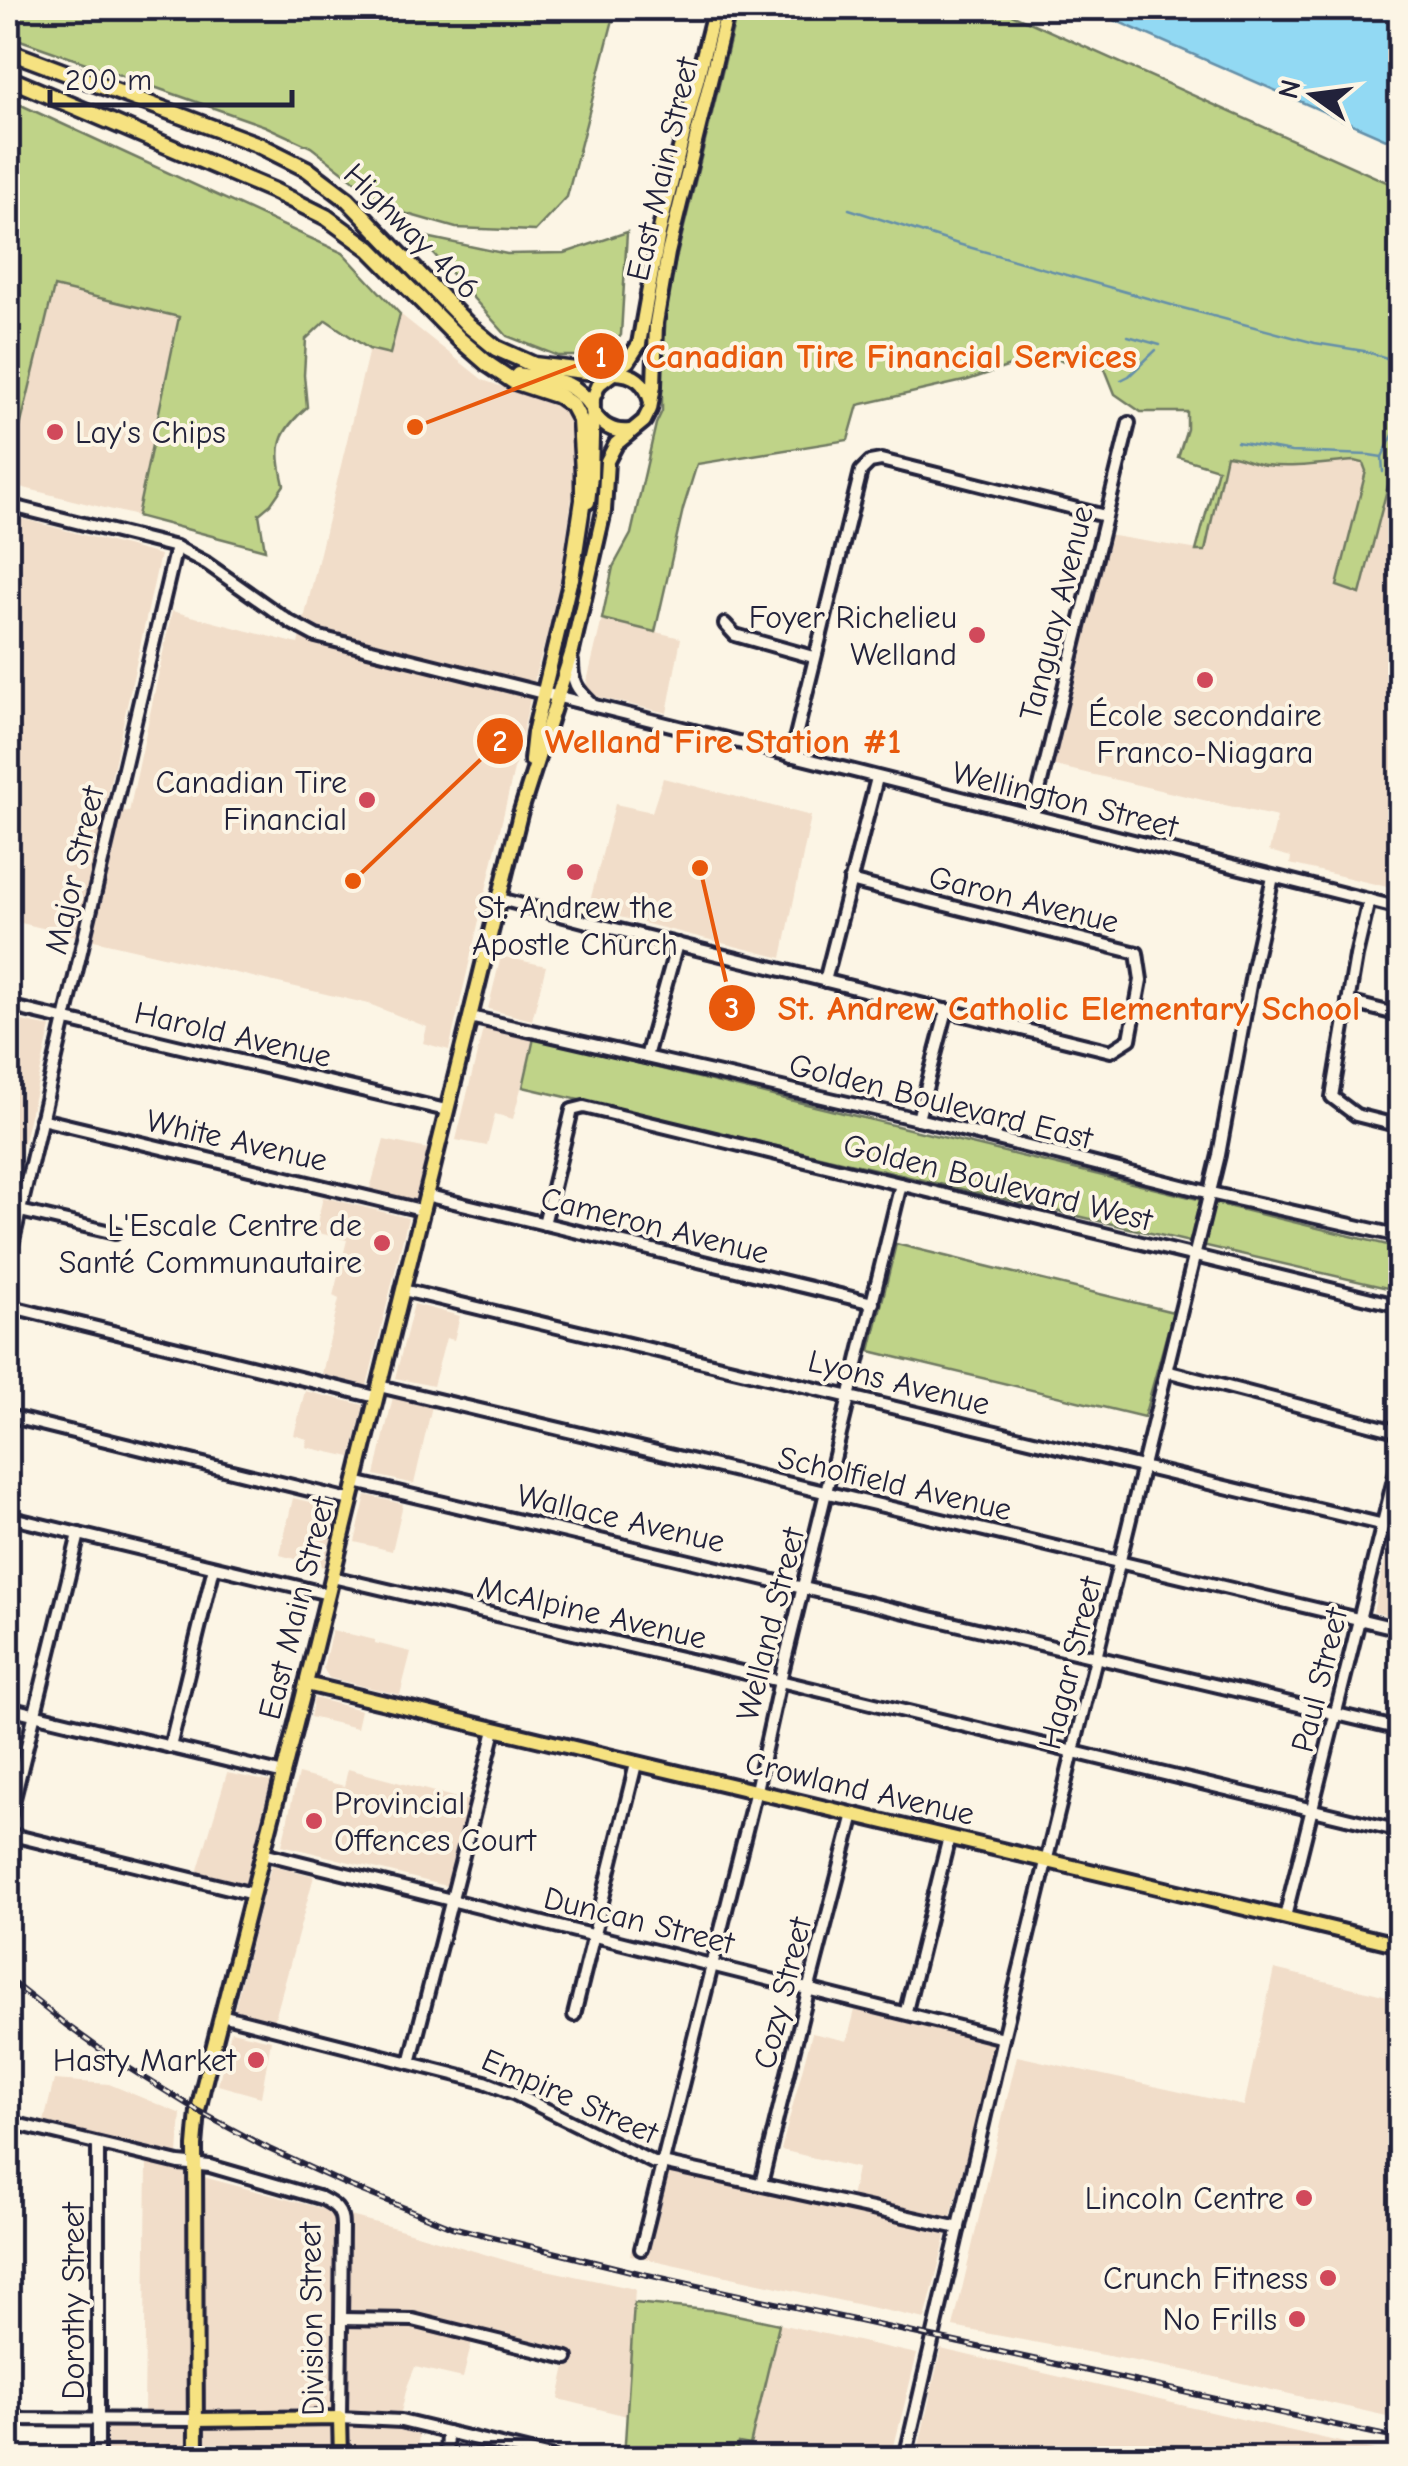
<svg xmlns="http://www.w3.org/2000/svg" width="1408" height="2466" font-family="'Comic Neue',sans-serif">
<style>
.built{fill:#f1ddc9}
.green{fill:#bfd388;stroke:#707a62;stroke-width:2.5}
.water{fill:#92d9f3;stroke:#6590a9;stroke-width:2.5}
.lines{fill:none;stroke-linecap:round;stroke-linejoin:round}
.stream{stroke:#6590a9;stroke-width:2.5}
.minor-casing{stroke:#22223b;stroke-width:18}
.major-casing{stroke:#22223b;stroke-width:20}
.highway-casing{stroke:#22223b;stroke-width:21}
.minor{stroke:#fcf5e5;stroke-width:10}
.major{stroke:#f6e281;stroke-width:12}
.highway{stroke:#f6e281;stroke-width:14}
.rail-casing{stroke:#22223b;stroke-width:6}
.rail{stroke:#fcf5e5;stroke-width:2.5;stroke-dasharray:8;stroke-linecap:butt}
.poi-dot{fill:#d1495b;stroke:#fcf5e5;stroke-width:4}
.labels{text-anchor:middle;stroke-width:8;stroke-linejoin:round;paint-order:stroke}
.street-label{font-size:32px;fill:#22223b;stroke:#fcf5e5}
.poi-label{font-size:32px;fill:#22223b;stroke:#fcf5e5;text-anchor:end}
.leader{fill:none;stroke:#e8590c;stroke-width:4}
.callout-dot{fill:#e8590c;stroke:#fcf5e5;stroke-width:4}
.mark-label{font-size:30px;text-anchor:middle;font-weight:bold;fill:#fff}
.callout-label{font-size:35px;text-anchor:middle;font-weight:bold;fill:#e8590c;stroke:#fcf5e5;stroke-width:8;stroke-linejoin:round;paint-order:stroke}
</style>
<rect width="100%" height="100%" fill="#fcf5e5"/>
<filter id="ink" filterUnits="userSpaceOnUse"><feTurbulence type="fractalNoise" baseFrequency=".01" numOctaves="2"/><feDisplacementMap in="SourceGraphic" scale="20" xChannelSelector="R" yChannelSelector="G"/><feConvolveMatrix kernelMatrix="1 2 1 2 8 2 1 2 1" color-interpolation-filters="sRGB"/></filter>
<g filter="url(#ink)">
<g class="built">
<path d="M53,286L179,318L137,516L8,484Z"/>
<path d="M400,314L483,380L569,411L576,468L559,594L537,670L449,1050L423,1043L427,1027L369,1004L8,920V515L160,555L105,806L129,812L172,611L298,644L369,349L390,354Z"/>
<path d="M1399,439L1400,890L1290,864L1291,857L1269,851L1277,817L1051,765L1107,535L1205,551L1226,455L1239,456L1260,464L1276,466L1355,461L1363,463L1366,471L1337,586Z"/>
<path d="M602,619L681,638L667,713L584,694Z"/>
<path d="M663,778L811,816L782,958L588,909L615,804L652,812Z"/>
<path d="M501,956L546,966L532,1020L488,1009Z"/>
<path d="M8,1018L51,1027L8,1208Z"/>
<path d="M484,1025L534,1038L513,1119L495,1114L487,1146L456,1140Z"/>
<path d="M384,1140L428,1149L415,1200L370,1189Z"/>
<path d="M323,1197L408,1218L367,1386L322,1374L339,1299L333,1296L347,1240L315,1232Z"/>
<path d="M414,1304L460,1316L454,1340L446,1338L433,1386L395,1378Z"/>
<path d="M305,1391L364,1405L351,1457L306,1447L307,1439L294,1435Z"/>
<path d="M393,1397L432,1406L414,1484L375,1475Z"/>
<path d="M366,1495L403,1504L392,1551L355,1542Z"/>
<path d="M1400,1495V1619L1373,1612Z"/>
<path d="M293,1498L339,1509L324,1567L280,1555Z"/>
<path d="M332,1630L375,1640V1643L411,1652L400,1695L329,1678L323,1668Z"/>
<path d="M314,1698L361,1710L357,1728L310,1717Z"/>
<path d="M348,1769L468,1801L450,1887L282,1845L298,1774L344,1786Z"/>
<path d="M227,1773L271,1782L245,1884L197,1873Z"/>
<path d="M272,1865L314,1876L273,2026L233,2015L264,1889Z"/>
<path d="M1274,1969L1400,1999V2419L1189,2371L953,2327L1017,2056L1244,2106Z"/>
<path d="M855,2010L995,2044L925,2319L630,2255L654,2163L850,2203L857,2168L781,2150L812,2033L847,2041Z"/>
<path d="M231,2031L271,2040L261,2097L218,2085Z"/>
<path d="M54,2080L109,2084L181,2114L178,2154L44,2122Z"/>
<path d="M147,2162L403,2230L518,2264L635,2289L627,2416L559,2399L569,2352L475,2329L463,2378L415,2367L407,2387L401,2412L419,2417L418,2458H91L90,2413H144Z"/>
<path d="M779,2324L917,2354L891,2458H805L750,2445Z"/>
<path d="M941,2349L1400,2456V2458H916Z"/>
</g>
<g class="green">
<path d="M8,8H616L567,197L535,231L456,228L407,214L379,200L311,147L265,126L23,41L8,33Z"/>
<path d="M738,8H998L1400,188V439L1360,594L1337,586L1366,471L1363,463L1355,461C1326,463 1294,469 1265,465C1251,463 1240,456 1226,455L1205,551H1196L1218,469L1178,457L1187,429V412H1141L1115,394L1103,364L1034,358L968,380L858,405L848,440L697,464L683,509L655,632L602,619L613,567L631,534L656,424L662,411V366L668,292Z"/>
<path d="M8,99L343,253L400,314L390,354L369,349L326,320L306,339L304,375L307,407C277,434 275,446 284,485L271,504L259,514L265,550L137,516L179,317L54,287L8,477Z"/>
<path d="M627,232L621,335L605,356H558L507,336L417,235L507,254L565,253Z"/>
<path d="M534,1038L1400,1248V1291L523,1087Z"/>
<path d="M896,1244L1173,1312L1144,1417L870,1351Z"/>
<path d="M634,2303L718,2311L779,2324L750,2445L739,2443L735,2458H624Z"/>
</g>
<path class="water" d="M1087,8H1400V145Z"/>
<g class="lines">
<g class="stream">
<path d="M849,209L958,244L1175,306L1315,343L1364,351L1400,362"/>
<path d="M1128,336L1160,345"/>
<path d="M1121,380L1129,376L1156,350"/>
<path d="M1237,442L1291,452L1369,455L1382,457"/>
<path d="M1383,472L1382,457L1400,421"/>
</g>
<g class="minor-casing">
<g id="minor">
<path d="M8,505L176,547L206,563L290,622L316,636L1400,908"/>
<path d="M725,624L735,635L813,657"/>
<path d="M572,662C572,682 576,689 591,703"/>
<path d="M791,756L861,471L870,462L881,460L1105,516"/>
<path d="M1033,815L1129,423"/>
<path d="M500,899L591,923L1111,1051L1130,1039L1141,980L1137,953L850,881"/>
<path d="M1369,900L1356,956L1332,1097L1356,1115L1400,1126"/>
<path d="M825,981L877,778"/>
<path d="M1348,1002L1400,1015"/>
<path d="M8,1006L446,1110"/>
<path d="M470,1017L918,1119L1210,1193L1400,1236"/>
<path d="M646,1057L677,944"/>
<path d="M41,1119L421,1210"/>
<path d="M918,1119L947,1010"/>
<path d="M425,1195L873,1303"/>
<path d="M20,1211L115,1233"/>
<path d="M544,1224L572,1110L584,1107L1400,1306"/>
<path d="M8,1262L176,547"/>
<path d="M403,1290L1384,1525"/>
<path d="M8,1306L376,1397"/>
<path d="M1166,1371L1400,1432"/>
<path d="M379,1386L1400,1629"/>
<path d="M8,1416L350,1500"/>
<path d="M355,1482L1400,1729"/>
<path d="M8,1517L328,1594"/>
<path d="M332,1577L780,1681L1400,1831"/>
<path d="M8,1708L284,1774"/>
<path d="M170,1747L214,1567"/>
<path d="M8,1823L79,1534"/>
<path d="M8,1834L253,1894"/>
<path d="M263,1853L1003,2038"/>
<path d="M1285,1917L1400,1455"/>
<path d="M906,2011L949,1837"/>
<path d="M221,2015L485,2082L513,2093L654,2163H662L959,2228"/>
<path d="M574,2015L636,1764"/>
<path d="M410,2063L495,1730"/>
<path d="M8,2122L179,2163L210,2166L321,2198C335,2205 342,2210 342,2226L340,2418L401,2421L555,2458"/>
<path d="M761,2184L809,1987L854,1814"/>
<path d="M641,2249L756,1790L780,1681L901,1184"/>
<path d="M341,2319L413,2320L567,2358"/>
<path d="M8,2419L196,2420"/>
<path d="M98,2458V2144"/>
<path d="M446,2458L447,2432"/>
<path d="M905,2458L1003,2038L1219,1155L1254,963L1273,877"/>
</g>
</g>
<g class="major-casing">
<g id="major">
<path d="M614,373C635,373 646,383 651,402"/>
<path d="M592,411C602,426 613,433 630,431"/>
<path d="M588,502L591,476L593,398L599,384L628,361L639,344L659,233L715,8"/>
<path d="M531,760L534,733L573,570"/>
<path d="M306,1684L1400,1945"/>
<path d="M196,2420L340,2418L341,2458"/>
<path d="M196,2458L195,2146L198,2111L203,2088L302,1700L520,814L572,651L604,511L607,461L616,444L644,421L650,409L654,386L656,323L668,253L728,8"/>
</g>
</g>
<g class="highway-casing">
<g id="highway">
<path d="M8,51L259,145L307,169L348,200L467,324L496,348L534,365L610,374"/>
<path d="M8,78L274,191L326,217L370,249L459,339L489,365L513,381L559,396L572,405L580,420L583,472V500L571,579"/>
<path d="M518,375C552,382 570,376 592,407"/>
</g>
</g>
<use href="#minor" class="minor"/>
<use href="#major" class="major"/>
<use href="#highway" class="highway"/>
<g class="rail-casing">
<path id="rail" d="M8,1979L65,2024L111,2057L198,2111L269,2149L345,2184L452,2227L643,2274L1400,2439"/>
</g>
<use href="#rail" class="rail"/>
</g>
</g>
<g class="poi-dot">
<circle cx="55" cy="432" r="10"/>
<circle cx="977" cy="635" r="10"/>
<circle cx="1205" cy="680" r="10"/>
<circle cx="367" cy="800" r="10"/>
<circle cx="575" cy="872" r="10"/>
<circle cx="382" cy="1243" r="10"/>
<circle cx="314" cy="1821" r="10"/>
<circle cx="256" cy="2060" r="10"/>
<circle cx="1304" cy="2198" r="10"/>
<circle cx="1328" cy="2278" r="10"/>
<circle cx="1297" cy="2319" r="10"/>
</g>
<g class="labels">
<g class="street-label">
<text transform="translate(662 169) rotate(-77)" y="11">East Main Street</text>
<text transform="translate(412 231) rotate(45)" y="11">Highway 406</text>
<text transform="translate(1056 613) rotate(-76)" y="11">Tanguay Avenue</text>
<text transform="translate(1065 799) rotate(14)" y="11">Wellington Street</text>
<text transform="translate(74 870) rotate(-77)" y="11">Major Street</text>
<text transform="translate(1024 899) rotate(14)" y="11">Garon Avenue</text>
<text transform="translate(233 1034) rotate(13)" y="11">Harold Avenue</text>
<text transform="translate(941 1101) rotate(14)" y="11">Golden Boulevard East</text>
<text transform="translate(237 1140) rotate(13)" y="11">White Avenue</text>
<text transform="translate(998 1182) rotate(14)" y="11">Golden Boulevard West</text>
<text transform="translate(655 1225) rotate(14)" y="11">Cameron Avenue</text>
<text transform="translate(899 1382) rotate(14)" y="11">Lyons Avenue</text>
<text transform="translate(895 1483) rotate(13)" y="11">Scholfield Avenue</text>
<text transform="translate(621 1518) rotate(13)" y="11">Wallace Avenue</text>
<text transform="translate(296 1608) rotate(-76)" y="11">East Main Street</text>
<text transform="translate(592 1612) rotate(13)" y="11">McAlpine Avenue</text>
<text transform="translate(770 1624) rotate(-76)" y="11">Welland Street</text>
<text transform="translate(1070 1663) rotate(-76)" y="11">Hagar Street</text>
<text transform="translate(1319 1680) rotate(-76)" y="11">Paul Street</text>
<text transform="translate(860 1788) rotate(13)" y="11">Crowland Avenue</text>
<text transform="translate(639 1920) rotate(14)" y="11">Duncan Street</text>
<text transform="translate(782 1993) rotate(-76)" y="11">Cozy Street</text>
<text transform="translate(570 2096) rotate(24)" y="11">Empire Street</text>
<text transform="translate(73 2301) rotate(-90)" y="11">Dorothy Street</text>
<text transform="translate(311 2319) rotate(-91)" y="11">Division Street</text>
</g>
<g class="poi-label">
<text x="75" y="443" text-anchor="start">Lay's Chips</text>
<text x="957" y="628">Foyer Richelieu<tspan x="957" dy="37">Welland</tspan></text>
<text x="1205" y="726" text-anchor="middle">École secondaire<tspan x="1205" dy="37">Franco-Niagara</tspan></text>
<text x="347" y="793">Canadian Tire<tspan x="347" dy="37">Financial</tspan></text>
<text x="575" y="918" text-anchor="middle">St. Andrew the<tspan x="575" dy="37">Apostle Church</tspan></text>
<text x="362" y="1236">L'Escale Centre de<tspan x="362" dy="37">Santé Communautaire</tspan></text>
<text x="334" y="1814" text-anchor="start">Provincial<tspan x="334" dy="37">Offences Court</tspan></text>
<text x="236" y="2071">Hasty Market</text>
<text x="1284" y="2209">Lincoln Centre</text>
<text x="1308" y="2289">Crunch Fitness</text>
<text x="1277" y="2330">No Frills</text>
</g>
</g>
<path class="leader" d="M415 427L601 356M353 881L500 741M700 868L732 1008"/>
<g class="callout-dot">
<circle cx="415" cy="427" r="10"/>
<circle cx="353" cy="881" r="10"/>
<circle cx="700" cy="868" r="10"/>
<circle cx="601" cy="356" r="25"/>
<circle cx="500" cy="741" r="25"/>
<circle cx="732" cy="1008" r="25"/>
</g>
<g class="mark-label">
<text x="601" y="367">1</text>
<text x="500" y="751">2</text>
<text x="732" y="1018">3</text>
</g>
<g class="callout-label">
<text x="891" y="368">Canadian Tire Financial Services</text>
<text x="723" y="753">Welland Fire Station #1</text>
<text x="1069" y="1020">St. Andrew Catholic Elementary School</text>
</g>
<rect width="1408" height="2466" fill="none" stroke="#fcf5e5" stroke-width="40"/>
<rect x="20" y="20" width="1368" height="2426" fill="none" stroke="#22223b" stroke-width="4" filter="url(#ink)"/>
<g transform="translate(1313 95) rotate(284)" stroke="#fcf5e5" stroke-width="8" paint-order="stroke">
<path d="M0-8L18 38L0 25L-18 38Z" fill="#22223b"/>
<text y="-15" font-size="28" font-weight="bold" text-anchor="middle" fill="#22223b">N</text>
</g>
<path d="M50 90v15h242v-15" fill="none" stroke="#22223b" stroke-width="5"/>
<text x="65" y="90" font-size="30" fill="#22223b" stroke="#fcf5e5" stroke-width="8" paint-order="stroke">200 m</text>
</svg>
